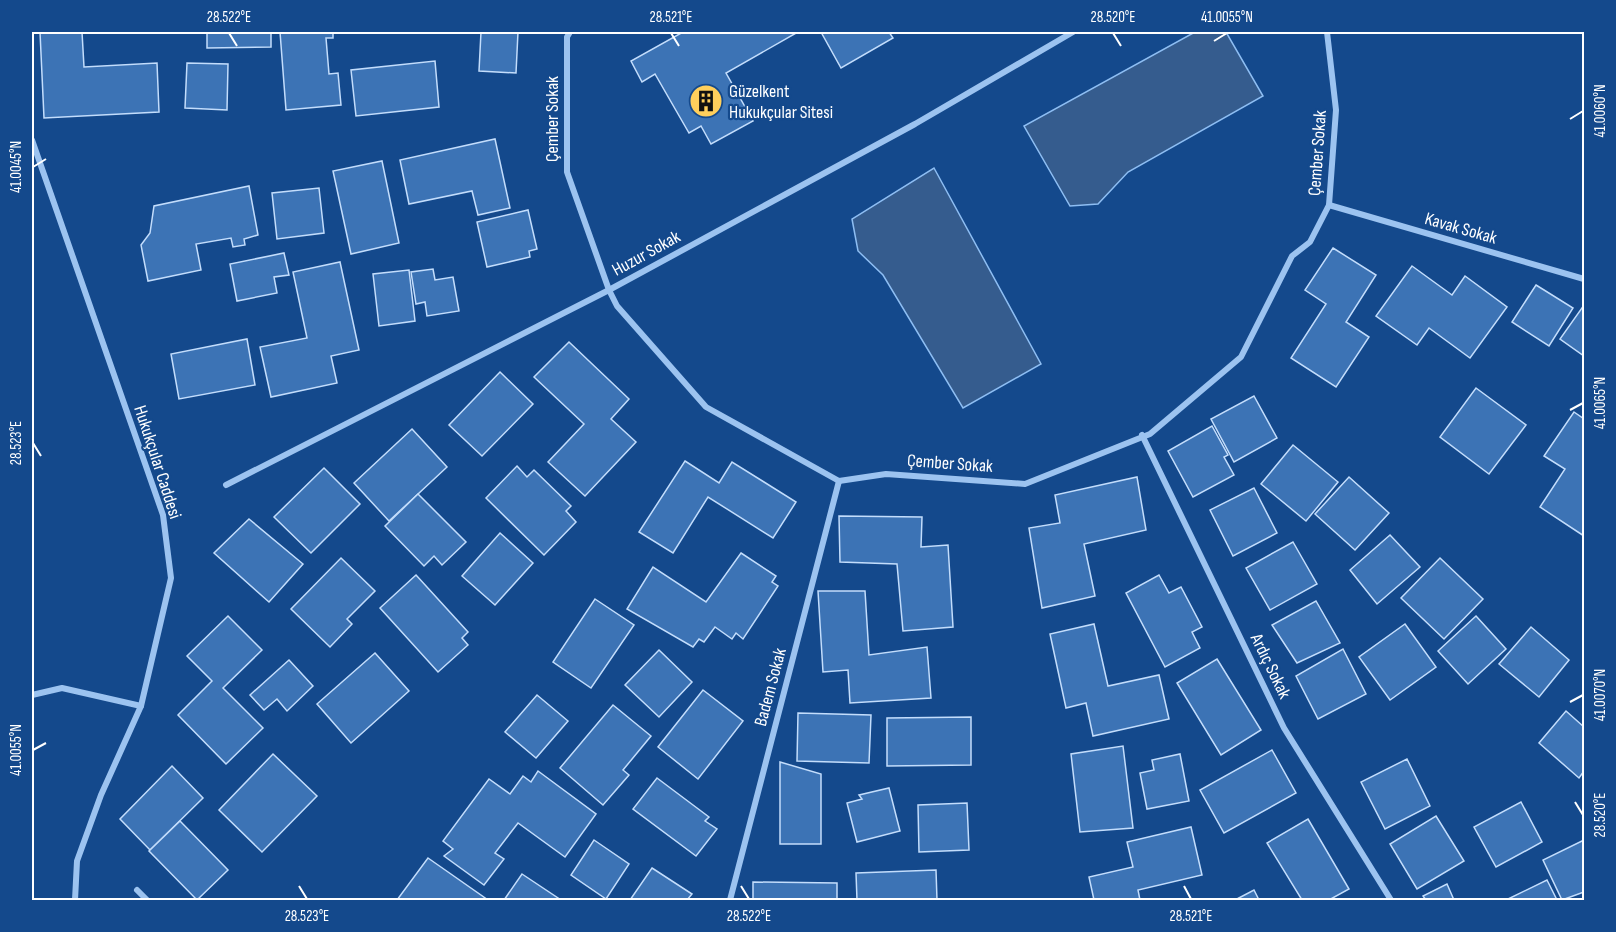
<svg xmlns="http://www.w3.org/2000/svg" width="1616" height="932" font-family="'Sofia Sans Condensed',sans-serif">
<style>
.water{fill:#355c8e;stroke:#8ebef3;stroke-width:1.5}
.building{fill:#3c73b5;stroke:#c3ddfc;stroke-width:1.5}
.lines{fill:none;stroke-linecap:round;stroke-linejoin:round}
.minor{stroke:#9cc3f0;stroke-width:6}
.ticks{fill:none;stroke:#fff;stroke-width:2}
.labels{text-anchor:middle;stroke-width:4.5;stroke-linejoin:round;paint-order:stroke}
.poi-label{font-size:18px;fill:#fff;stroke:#14498c;text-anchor:start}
.street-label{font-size:18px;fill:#fff;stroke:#14498c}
.neatline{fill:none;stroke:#fff;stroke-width:2}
.ticks-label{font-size:15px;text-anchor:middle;fill:#fff}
</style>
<rect width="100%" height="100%" fill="#14498c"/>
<g class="water">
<path d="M1195,32H1226L1263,96L1128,172L1098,204L1070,206L1024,126Z"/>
<path d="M934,168L1041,364L963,408L883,275L858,251L852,219Z"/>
</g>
<g class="building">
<path d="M40,32H82L84,67L157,63L159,112L44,118Z"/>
<path d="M207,32H271V47L207,48Z"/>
<path d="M280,32H333V38H326L329,74L338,73L341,105L286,110Z"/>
<path d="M481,32H518L516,73L479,71Z"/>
<path d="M683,32H798L726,73L753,121L711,144L701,126L689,133L655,74L642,82L631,61Z"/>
<path d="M821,32H889L893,38L841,68Z"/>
<path d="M435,61L439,107L356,116L351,70Z"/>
<path d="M187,63L228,64L227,110L185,108Z"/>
<path d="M495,139L510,208L478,215L472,191L409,204L400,160Z"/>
<path d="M382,161L399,243L351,254L333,171Z"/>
<path d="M249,186L258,235L244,239L245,245L233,247L231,238L196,244L201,270L148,281L141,245L150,233L154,206Z"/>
<path d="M319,188L324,233L277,239L272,193Z"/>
<path d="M528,210L537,249L529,251L530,257L487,267L477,222Z"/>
<path d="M1333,248L1376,275L1346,322L1369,337L1336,387L1291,358L1326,304L1305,290Z"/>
<path d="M284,253L289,275L274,277L277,293L237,301L230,264Z"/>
<path d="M340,262L359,350L331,356L337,383L271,397L260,347L307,338L293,272Z"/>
<path d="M1412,266L1452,295L1465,276L1507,307L1470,358L1429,328L1417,345L1376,316Z"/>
<path d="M433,269L435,280L453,277L459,311L427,316L425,302L416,304L411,272Z"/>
<path d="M409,270L415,321L379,326L373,274Z"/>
<path d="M1536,285L1573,308L1549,346L1512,322Z"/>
<path d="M1584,305V356L1560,339Z"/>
<path d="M247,339L255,385L179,399L171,354Z"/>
<path d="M569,342L629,399L611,419L636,442L585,496L548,462L584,424L534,377Z"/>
<path d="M500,372L533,404L482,456L449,425Z"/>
<path d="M1476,388L1526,425L1489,474L1440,437Z"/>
<path d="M1254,396L1277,438L1234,462L1211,419Z"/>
<path d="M1574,412L1584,419V536L1540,507L1565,469L1544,456Z"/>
<path d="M1212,426L1228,455L1224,457L1234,475L1193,497L1168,451Z"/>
<path d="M412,429L447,467L389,521L354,483Z"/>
<path d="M1293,445L1338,482L1306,521L1261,484Z"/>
<path d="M685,461L719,483L732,462L796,502L773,538L708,497L673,553L639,532Z"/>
<path d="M517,466L527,477L534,470L571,506L566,511L576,522L544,555L486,498Z"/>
<path d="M324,468L360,504L311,553L274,517Z"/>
<path d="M1137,477L1146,530L1084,544L1095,596L1042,608L1029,528L1060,523L1055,495Z"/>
<path d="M1349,477L1389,513L1355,550L1315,514Z"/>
<path d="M1254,488L1277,533L1233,556L1210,510Z"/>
<path d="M418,494L466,542L442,565L434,556L424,566L385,526Z"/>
<path d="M839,516L922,517L921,547L948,545L953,627L903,631L897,564L840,562Z"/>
<path d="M249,519L303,564L269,602L214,553Z"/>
<path d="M500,533L533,563L495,605L462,576Z"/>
<path d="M1390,535L1420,567L1377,604L1350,570Z"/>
<path d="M1293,542L1317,584L1270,610L1246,568Z"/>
<path d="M741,553L776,576L772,582L778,586L743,639L736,633L732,639L715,627L704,642L699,639L693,647L627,609L653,567L706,602Z"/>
<path d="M341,558L375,591L347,619L352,624L330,647L291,609Z"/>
<path d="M1440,558L1483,599L1444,639L1401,598Z"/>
<path d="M416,575L468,632L462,638L468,645L438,672L380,608Z"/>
<path d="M1159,575L1169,593L1181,587L1202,627L1192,632L1200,648L1165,667L1126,593Z"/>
<path d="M818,591H865L869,655L927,647L931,698L850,703L848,670L823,672Z"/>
<path d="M595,599L634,625L591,688L553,662Z"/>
<path d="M1316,601L1340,643L1297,663L1272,625Z"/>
<path d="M228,616L262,650L223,688L263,728L226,764L178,715L212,681L187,656Z"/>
<path d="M1476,616L1506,649L1468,684L1438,651Z"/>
<path d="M1094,624L1108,686L1159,675L1169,719L1093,736L1086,703L1066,708L1050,634Z"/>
<path d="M1405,624L1436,667L1390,700L1359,657Z"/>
<path d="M1531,627L1569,660L1539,697L1499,664Z"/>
<path d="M1343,649L1366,694L1318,719L1296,676Z"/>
<path d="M659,650L692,682L659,717L625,685Z"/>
<path d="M375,653L409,691L351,743L317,704Z"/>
<path d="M1217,659L1261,730L1221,755L1177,683Z"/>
<path d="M289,660L313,686L287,711L277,699L264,710L250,695Z"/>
<path d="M703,690L743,721L698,779L658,747Z"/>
<path d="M537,695L568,721L536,758L505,732Z"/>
<path d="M613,705L651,736L623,770L629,775L603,805L560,768Z"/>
<path d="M1566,711L1584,727V771L1579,778L1539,743Z"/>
<path d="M798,713L871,715L869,763L797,761Z"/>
<path d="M971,717V765L887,766V718Z"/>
<path d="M1123,746L1133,828L1080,832L1071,754Z"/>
<path d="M1272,750L1296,793L1224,833L1200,790Z"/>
<path d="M273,754L317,796L262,852L219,810Z"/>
<path d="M1180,754L1189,801L1147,809L1140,773L1154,770L1152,760Z"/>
<path d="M1407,759L1430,806L1385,829L1361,782Z"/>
<path d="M780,762L821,774V844H780Z"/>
<path d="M172,766L203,798L150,850L120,819Z"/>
<path d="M538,771L596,814L565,857L518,823L495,853L504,859L484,885L444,856L453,849L443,841L489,779L510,794L523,776L531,782Z"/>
<path d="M657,778L709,817L705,821L717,829L696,856L633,809Z"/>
<path d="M889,788L900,831L857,842L847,803L862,799L859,795Z"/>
<path d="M1521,802L1542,842L1496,867L1474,827Z"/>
<path d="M967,803L969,850L919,852L918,805Z"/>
<path d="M1436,816L1464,861L1417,889L1390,844Z"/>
<path d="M1308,819L1349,889L1329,900H1302L1267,843Z"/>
<path d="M180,821L228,870L197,900L149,851Z"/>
<path d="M1191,827L1202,875L1138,890L1140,900H1094L1089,877L1133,867L1127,842Z"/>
<path d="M594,840L629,864L606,899L571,875Z"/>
<path d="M1584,840V892L1562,900L1543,860Z"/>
<path d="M428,858L488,900H397Z"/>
<path d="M652,868L692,894L687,900H630Z"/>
<path d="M936,870L937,900H857L856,873Z"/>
<path d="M522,874L561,900H504Z"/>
<path d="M1547,880L1557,900H1506Z"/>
<path d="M753,882L837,883V900H753Z"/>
<path d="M1447,884L1454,900H1426L1423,896Z"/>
<path d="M1254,890L1259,900H1235Z"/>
</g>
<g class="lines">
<g class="minor">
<path d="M570,32L567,37V172L609,290L617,306L706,407L839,481L886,474L1025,484L1150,434L1241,357L1292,256L1310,242L1329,205L1336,110L1327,32"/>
<path d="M32,140L163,515L171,578L141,706L101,795L77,861L75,900"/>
<path d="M1329,205L1584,279"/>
<path d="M1142,435L1284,728L1391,900"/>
<path d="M226,485L609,290L915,124L1073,32"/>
<path d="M32,695L62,688L141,706"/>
<path d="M137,890L147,900"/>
<path d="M730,900L839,481"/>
</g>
</g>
<path class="ticks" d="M229,33L237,46M671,33L679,46M1113,33L1121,46M1214,41L1227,33M1570,119L1583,111M33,167L46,159M1570,410L1583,403M33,443L41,456M1570,702L1583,695M33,750L46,743M1575,802L1583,815M299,886L307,899M741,886L749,899M1184,886L1191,899"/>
<defs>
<g id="building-disc" transform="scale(1.725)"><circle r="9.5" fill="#ffcf5c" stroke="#14498c"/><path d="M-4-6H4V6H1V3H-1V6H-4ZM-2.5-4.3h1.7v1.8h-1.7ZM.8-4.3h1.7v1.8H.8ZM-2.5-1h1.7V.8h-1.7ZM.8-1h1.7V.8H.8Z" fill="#111"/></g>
</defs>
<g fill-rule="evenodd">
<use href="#building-disc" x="706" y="101"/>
</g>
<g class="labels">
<g class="poi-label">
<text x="729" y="97">Güzelkent<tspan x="729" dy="21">Hukukçular Sitesi</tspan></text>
</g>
<g class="street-label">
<text transform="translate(552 119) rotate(-90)" y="6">Çember Sokak</text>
<text transform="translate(1317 153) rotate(-86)" y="6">Çember Sokak</text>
<text transform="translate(1461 228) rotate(16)" y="6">Kavak Sokak</text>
<text transform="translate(646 253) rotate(-29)" y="6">Huzur Sokak</text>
<text transform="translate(158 462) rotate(72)" y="6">Hukukçular Caddesi</text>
<text transform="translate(950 463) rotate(4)" y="6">Çember Sokak</text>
<text transform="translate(1271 666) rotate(64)" y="6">Ardıç Sokak</text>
<text transform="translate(770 687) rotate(-75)" y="6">Badem Sokak</text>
</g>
</g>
<rect width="1616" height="932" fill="none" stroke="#14498c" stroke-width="66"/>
<rect x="33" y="33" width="1550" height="866" class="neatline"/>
<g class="ticks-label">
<text x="229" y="22">28.522°E</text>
<text x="671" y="22">28.521°E</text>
<text x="1113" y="22">28.520°E</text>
<text x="1227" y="22">41.0055°N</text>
<text transform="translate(1600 111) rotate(-90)" y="5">41.0060°N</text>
<text transform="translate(16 167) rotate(-90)" y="5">41.0045°N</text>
<text transform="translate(1600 403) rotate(-90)" y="5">41.0065°N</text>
<text transform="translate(16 443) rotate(-90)" y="5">28.523°E</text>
<text transform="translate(1600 695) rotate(-90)" y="5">41.0070°N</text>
<text transform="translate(16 750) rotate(-90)" y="5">41.0055°N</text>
<text transform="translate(1600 815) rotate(-90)" y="5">28.520°E</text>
<text x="307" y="921">28.523°E</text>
<text x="749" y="921">28.522°E</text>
<text x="1191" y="921">28.521°E</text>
</g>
</svg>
